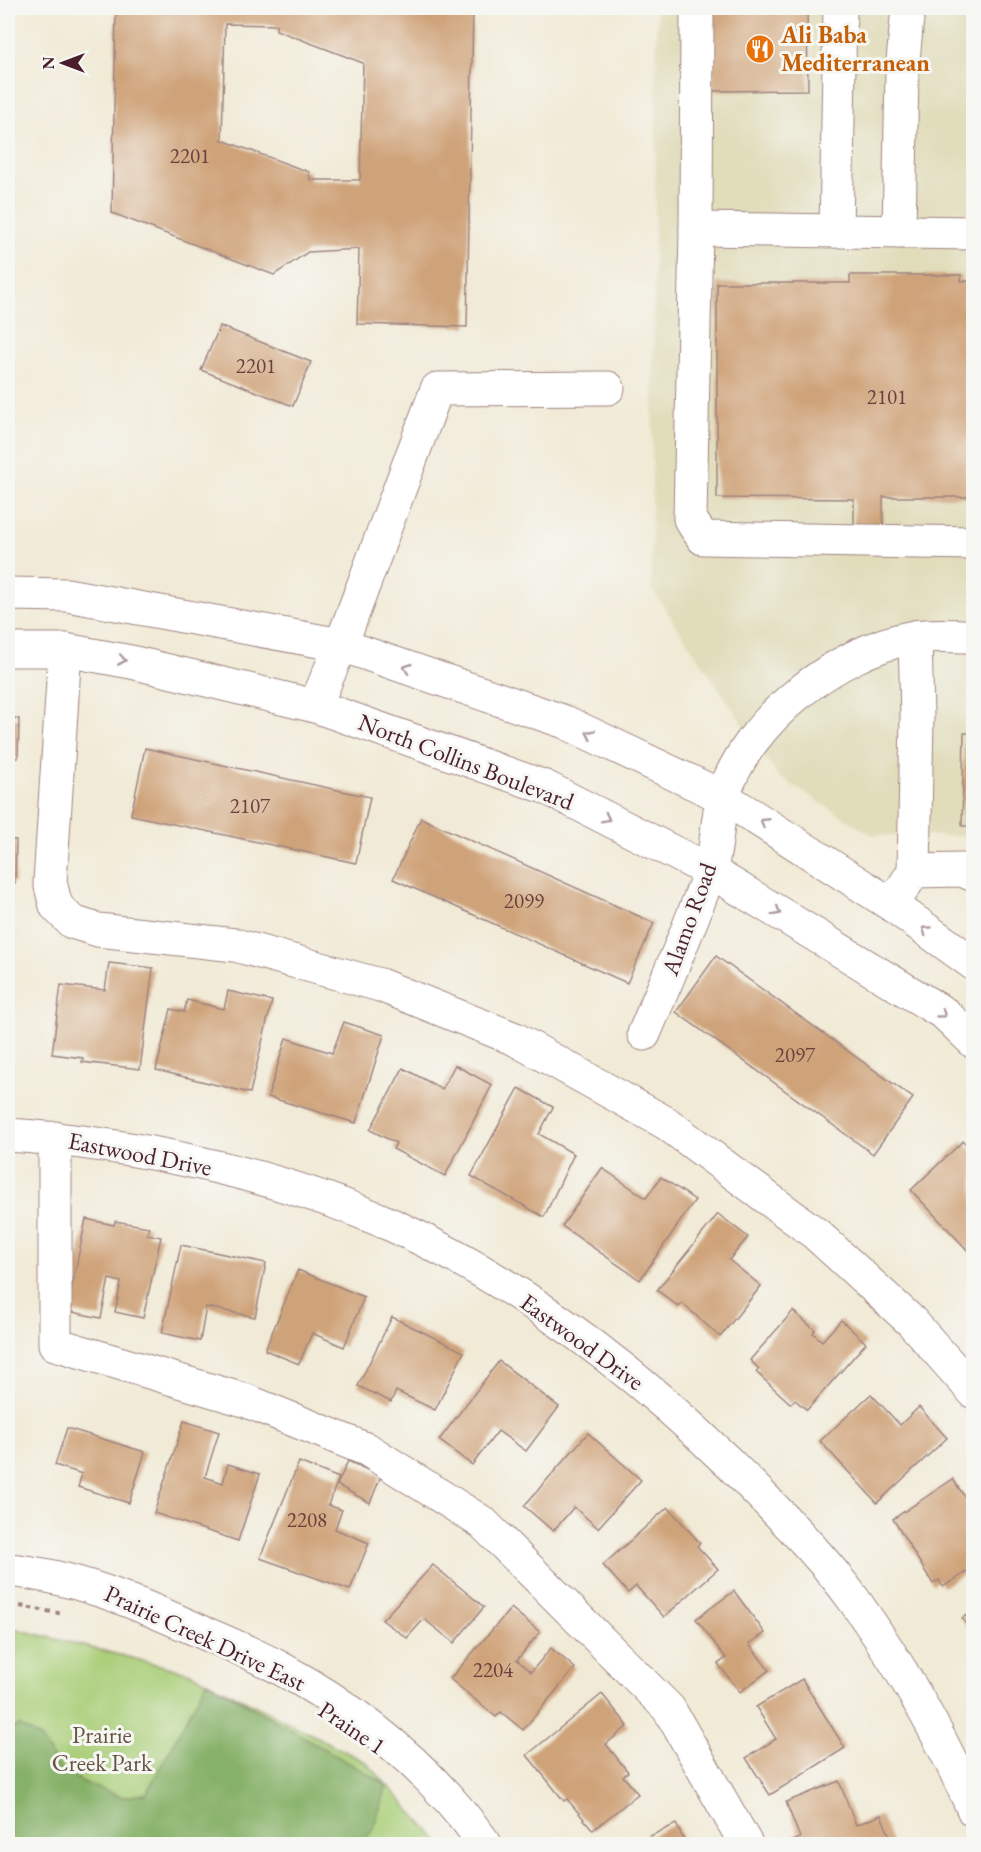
<svg xmlns="http://www.w3.org/2000/svg" width="981" height="1852" font-family="'EB Garamond',serif">
<style>
.built{fill:#e1dcba}
.green{fill:#a9ce77;stroke:#7a7651;stroke-width:1.5}
.forest{fill:#86b168;stroke:#68684a;stroke-width:1.5}
.building{fill:#cfa379;fill-rule:evenodd}
.lines{fill:none;stroke-linecap:round;stroke-linejoin:round}
.minor-casing{stroke:#9e8480;stroke-width:35}
.major-casing{stroke:#9e8480;stroke-width:35}
.path{stroke:#9e8480;stroke-width:4;stroke-dasharray:4.5 4.5;stroke-linecap:butt}
.minor{stroke:#fff;stroke-width:33}
.major{stroke:#fff;stroke-width:33}
.oneway{stroke:#ae9aa0}
.labels{text-anchor:middle;stroke-width:6;stroke-linejoin:round;paint-order:stroke}
.number-label{font-size:21px;fill:#6b403e}
.food-label{font-size:24px;font-weight:bold;fill:#c56008;stroke:#f6f6f2;text-anchor:start}
.street-label{font-size:24px;fill:#4a1f2b;stroke:#f6f6f2}
.park-label{font-size:24px;fill:#665442;stroke:#f6f6f2}
</style>
<rect width="100%" height="100%" fill="#f6f6f2"/>
<filter id="ink" filterUnits="userSpaceOnUse"><feTurbulence type="fractalNoise" baseFrequency=".0167" numOctaves="2"/><feDisplacementMap in="SourceGraphic" scale="12" xChannelSelector="R" yChannelSelector="G"/><feConvolveMatrix kernelMatrix="1 2 1 2 8 2 1 2 1" color-interpolation-filters="sRGB"/></filter>
<filter id="wash" filterUnits="userSpaceOnUse"><feTurbulence type="fractalNoise" baseFrequency=".008" numOctaves="4" result="noise"/><feDisplacementMap in="SourceGraphic" scale="24" xChannelSelector="R" yChannelSelector="G"/><feGaussianBlur stdDeviation="1.35" result="paint"/><feColorMatrix in="noise" values="0 0 0 0 0 0 0 0 0 0 0 0 0 0 0 0 0 1.4 0 .05"/><feComposite in="paint" operator="in"/></filter>
<g filter="url(#wash)">
<rect width="100%" height="100%" fill="#f1ead6"/>
<path class="built" d="M657,8H973V836L872,835L778,776L651,588Z"/>
<path class="green" d="M8,1627L191,1673L207,1681L366,1762L441,1844H8Z"/>
<path class="forest" d="M207,1681L387,1785L373,1830L361,1844H8V1731L19,1725L40,1738L61,1770L85,1783L122,1797L146,1794Z"/>
<g id="blocks">
<g class="building">
<path d="M116,8H473L467,327L357,324L359,249L308,252L274,275L112,213ZM225,24L276,25V30L363,63L360,180H310L309,172L222,140Z"/>
<path d="M712,8H807L808,90L713,91Z"/>
<path d="M850,275H961V281H974V497H883V532H854V499L717,498V283H850Z"/>
<path d="M220,326L311,362L293,406L201,370Z"/>
<path d="M8,718L19,719L18,758H8Z"/>
<path d="M964,733H974V826H962Z"/>
<path d="M145,748L370,797L356,863L131,815Z"/>
<path d="M421,818L654,923L627,983L393,879Z"/>
<path d="M8,840H16L15,883L8,882Z"/>
<path d="M716,956L913,1098L873,1154L676,1012Z"/>
<path d="M109,963L153,968L140,1069L82,1062L83,1058L52,1054L61,985L105,990Z"/>
<path d="M228,991L272,1001L250,1093L156,1070L171,1009L184,1012L187,1000L224,1009Z"/>
<path d="M344,1022L384,1035L356,1123L268,1097L286,1038L332,1053Z"/>
<path d="M455,1065L492,1085L445,1176L393,1149L396,1143L370,1130L403,1068L442,1089Z"/>
<path d="M519,1088L553,1107L539,1134L574,1154L544,1217L471,1176Z"/>
<path d="M963,1141L974,1152V1257L911,1190Z"/>
<path d="M602,1168L646,1198L661,1177L695,1200L640,1280L562,1226Z"/>
<path d="M718,1214L748,1237L729,1260L761,1286L720,1337L682,1303L679,1307L657,1290Z"/>
<path d="M86,1219L114,1225L115,1221L149,1227L147,1234L161,1237L143,1318L115,1312L121,1282L109,1279L101,1318L67,1311Z"/>
<path d="M181,1245L266,1263L255,1317L206,1307L200,1341L162,1333Z"/>
<path d="M298,1270L364,1297L344,1347L312,1333L299,1364L265,1350Z"/>
<rect x="8" y="1290" width="2" height="38"/>
<path d="M793,1311L815,1330L813,1333L822,1341L841,1320L866,1343L807,1410L795,1400L791,1404L756,1372L759,1369L750,1360Z"/>
<path d="M392,1317L464,1352L435,1410L396,1391L391,1402L358,1386Z"/>
<path d="M499,1361L559,1407L526,1451L498,1431L472,1465L439,1440Z"/>
<path d="M871,1394L900,1425L919,1407L947,1438L877,1503L820,1441Z"/>
<path d="M184,1421L219,1432L205,1477L223,1483L228,1464L260,1474L238,1541L154,1513Z"/>
<path d="M67,1428L145,1452L129,1503L78,1487L82,1474L55,1465Z"/>
<path d="M588,1433L641,1480L598,1528L574,1507L553,1531L524,1506Z"/>
<path d="M348,1461L381,1476L370,1503L337,1485Z"/>
<path d="M299,1462L339,1478L328,1505L342,1510L335,1529L369,1543L350,1590L260,1558Z"/>
<path d="M953,1479L973,1510L967,1515L971,1521L974,1519V1567L943,1587L939,1580L933,1584L893,1519Z"/>
<path d="M668,1507L700,1543L697,1546L718,1569L664,1617L636,1586L628,1593L603,1565Z"/>
<path d="M433,1565L484,1607L454,1643L424,1619L407,1638L382,1620Z"/>
<path d="M734,1591L765,1633L749,1644L769,1670L740,1692L718,1664L726,1658L696,1619Z"/>
<path d="M511,1608L540,1632L517,1660L531,1672L551,1648L575,1668L523,1730L501,1712L496,1717L450,1679Z"/>
<path d="M974,1611V1637L962,1618Z"/>
<path d="M802,1679L845,1748L770,1795L746,1758L776,1739L756,1707Z"/>
<path d="M602,1694L628,1726L606,1744L628,1772L623,1776L638,1794L593,1830L567,1799L564,1801L527,1755Z"/>
<path d="M839,1781L856,1825L881,1815L893,1844H783L800,1838L786,1802Z"/>
<path d="M676,1824L686,1844H633Z"/>
</g>
</g>
</g>
<g filter="url(#ink)">
<use href="#blocks" fill-opacity="0" stroke="#9e8480" stroke-width="1.5"/>
<g class="lines">
<g class="minor-casing">
<g id="minor">
<path d="M697,8L696,229L974,233"/>
<path d="M696,229L690,519L703,538L974,543"/>
<path d="M836,231L840,8"/>
<path d="M899,232L902,71L908,8"/>
<path d="M341,645L437,389L608,388"/>
<path d="M65,650L50,882L56,906L72,922L98,930L235,945L380,985L515,1039L666,1123L816,1234L911,1321L974,1392"/>
<path d="M914,871L917,717L915,637"/>
<path d="M892,905L914,871L962,870L974,875"/>
<path d="M644,1034C666,981 690,928 709,873C718,849 716,822 723,797C747,720 836,651 914,637C933,634 955,636 974,636"/>
<path d="M8,1135C133,1143 278,1174 394,1226C533,1289 657,1388 763,1497C795,1530 827,1563 854,1600C901,1666 942,1737 974,1811"/>
<path d="M55,1138V1344L247,1401L368,1450L483,1523L669,1709L746,1844"/>
<path d="M8,1570C75,1576 132,1601 193,1628C222,1641 252,1653 280,1668C361,1712 431,1769 485,1844"/>
</g>
</g>
<g class="major-casing">
<g id="major">
<path d="M8,594L67,595L341,645L565,722L723,797L892,905L974,964"/>
<path d="M8,650H65L131,662L315,706L545,787L710,871L945,1014L974,1042"/>
<path d="M315,706L341,645"/>
</g>
</g>
<path class="path" d="M20,1606L63,1614"/>
<use href="#minor" class="minor"/>
<use href="#major" class="major"/>
</g>
<defs><path id="oneway-chevron" d="M-2-3.5L2.5 0L-2 3.5" fill="none" stroke-width="1.6" stroke-linecap="round" stroke-linejoin="round" transform="scale(1.5)"/></defs>
<g class="oneway">
<use href="#oneway-chevron" transform="translate(122 660) rotate(10)"/>
<use href="#oneway-chevron" transform="translate(407 668) rotate(-161)"/>
<use href="#oneway-chevron" transform="translate(590 734) rotate(-155)"/>
<use href="#oneway-chevron" transform="translate(606 818) rotate(27)"/>
<use href="#oneway-chevron" transform="translate(764 822) rotate(-147)"/>
<use href="#oneway-chevron" transform="translate(777 912) rotate(31)"/>
<use href="#oneway-chevron" transform="translate(926 930) rotate(-144)"/>
<use href="#oneway-chevron" transform="translate(942 1014) rotate(36)"/>
</g>
</g>
<defs>
<g id="restaurant-disc" transform="scale(1.5)"><circle r="9.5" fill="#e8710a" stroke="#f6f6f2"/><path d="M-5-6h1v4h1v-4h1v4h1v-4h1v5L-1.5 .5V6h-2V.5L-5-1ZM5-6V6H3V1.5H1.5Q1.5-4 5-6Z" fill="#fff"/></g>
</defs>
<g fill-rule="evenodd">
<use href="#restaurant-disc" x="760" y="49"/>
</g>
<g class="labels">
<g class="number-label">
<text x="190" y="163">2201</text>
<text x="256" y="373">2201</text>
<text x="887" y="404">2101</text>
<text x="250" y="813">2107</text>
<text x="524" y="908">2099</text>
<text x="795" y="1062">2097</text>
<text x="307" y="1527">2208</text>
<text x="493" y="1677">2204</text>
</g>
<g class="food-label">
<text x="781" y="43">Ali Baba<tspan x="781" dy="28">Mediterranean</tspan></text>
</g>
<g class="street-label">
<text transform="translate(466 762) rotate(21)" y="8">North Collins Boulevard</text>
<text transform="translate(689 919) rotate(-70)" y="8">Alamo Road</text>
<text transform="translate(140 1154) rotate(11)" y="8">Eastwood Drive</text>
<text transform="translate(582 1342) rotate(36)" y="8">Eastwood Drive</text>
<text transform="translate(205 1638) rotate(25)" y="8">Prairie Creek Drive East</text>
<text transform="translate(352 1728) rotate(34)" y="8">Praine 1</text>
</g>
<g class="park-label">
<text x="102" y="1743">Prairie<tspan x="102" dy="28">Creek Park</tspan></text>
</g>
</g>
<rect width="981" height="1852" fill="none" stroke="#f6f6f2" stroke-width="30"/>
<g transform="translate(63 63) rotate(270)" stroke="#f6f6f2" stroke-width="4.5" paint-order="stroke">
<path d="M0-4.5L10 22L0 15L-10 22Z" fill="#4a1f2b"/>
<text y="-9" font-size="16" font-weight="bold" text-anchor="middle" fill="#4a1f2b">N</text>
</g>
</svg>
